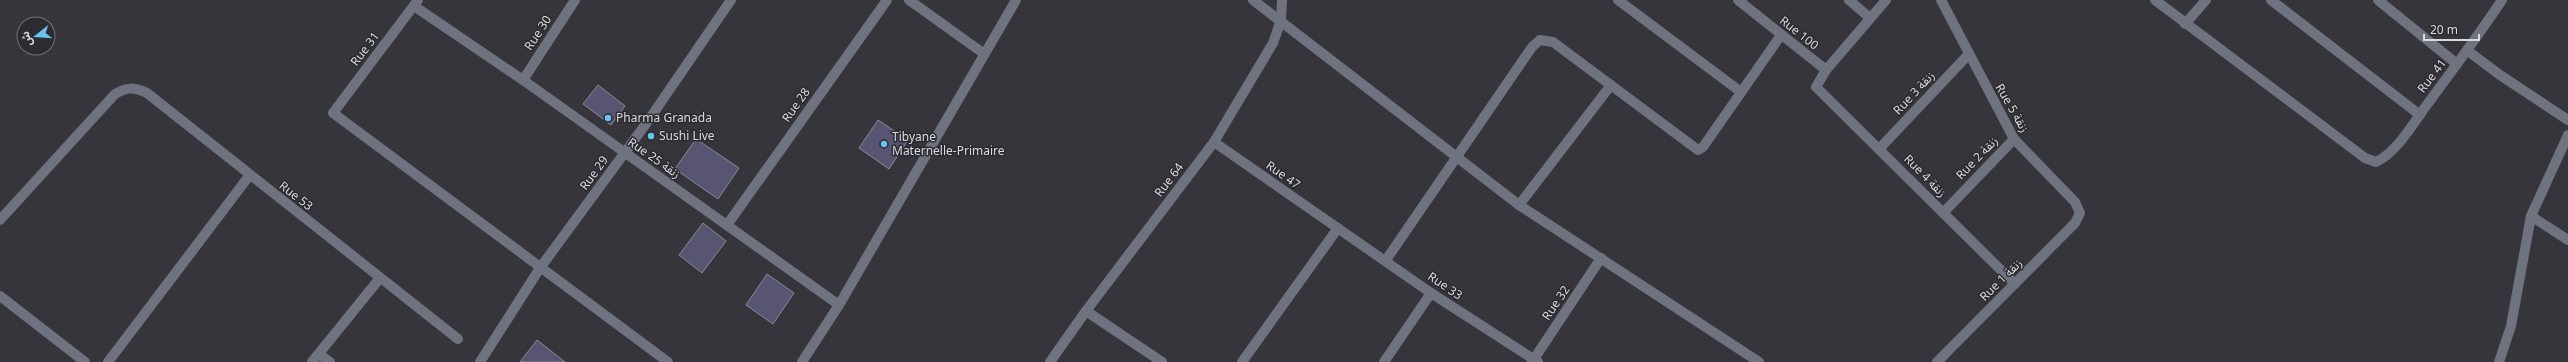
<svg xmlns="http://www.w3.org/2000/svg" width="2568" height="362" font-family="'Noto Sans','Noto Sans Arabic',sans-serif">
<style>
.building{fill:#575572;stroke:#8b8b92}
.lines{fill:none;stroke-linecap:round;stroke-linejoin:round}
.minor{stroke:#6f7380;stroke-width:10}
.poi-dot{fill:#69c4f0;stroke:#2b2b31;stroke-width:1.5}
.labels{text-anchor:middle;stroke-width:3;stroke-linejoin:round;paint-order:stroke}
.street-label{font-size:12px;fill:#dadade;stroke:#2b2b31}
.poi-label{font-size:12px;fill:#dadade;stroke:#2b2b31;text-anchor:start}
</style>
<rect width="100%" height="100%" fill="#35353b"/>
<g class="building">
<path d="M598,85L625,106L611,125L583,104Z"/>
<path d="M878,120L908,140L889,169L859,148Z"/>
<path d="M696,139L739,168L718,199L675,169Z"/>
<path d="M703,223L726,241L702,273L679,255Z"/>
<path d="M767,274L794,293L773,324L746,305Z"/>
<path d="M537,340L565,362H520Z"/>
</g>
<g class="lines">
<g class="minor">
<path d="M418,0L333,113L668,362"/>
<path d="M909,0L983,53"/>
<path d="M1253,0L1519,205L1759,362"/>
<path d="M1618,0L1741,92"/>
<path d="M1738,0L1826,70"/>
<path d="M1849,0L1870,18"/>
<path d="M1886,0L1826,70L1816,87L2015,284"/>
<path d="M2155,0L2365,158L2376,162C2397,152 2412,125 2426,106C2452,71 2478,36 2502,0"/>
<path d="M2271,0L2420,115"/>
<path d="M2378,0L2457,64"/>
<path d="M414,6L523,80L839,305"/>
<path d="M2185,24L2206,0"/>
<path d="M2468,51L2500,75L2568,120"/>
<path d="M523,80L575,0"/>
<path d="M1214,142L1431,293L1538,362"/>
<path d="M1879,149L1968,55"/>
<path d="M1519,205L1611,85"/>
<path d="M1943,213L2014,139"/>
<path d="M2531,216L2568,240"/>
<path d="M0,220L115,94C127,87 134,87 147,93L458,339"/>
<path d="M727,225L887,0"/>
<path d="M1386,260L1532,47L1540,40L1553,42L1698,150L1703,147L1781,35"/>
<path d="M0,296L85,362"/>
<path d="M1086,311L1162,362"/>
<path d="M319,354L330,362"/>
<path d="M108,362L249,176"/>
<path d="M312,362L380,278"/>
<path d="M480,362L540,268L648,121L731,0"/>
<path d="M802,362L839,305L1016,0"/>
<path d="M1050,362L1086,311L1214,142L1273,43L1281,20L1282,0"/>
<path d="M1242,362L1338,228"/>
<path d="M1384,362L1431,293"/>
<path d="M1532,362L1601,258"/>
<path d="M1937,362L2075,223L2080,213L2075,202L2014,139L1941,0"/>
<path d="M2499,362L2511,326L2531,216L2568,135"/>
</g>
</g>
<g class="poi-dot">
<circle cx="608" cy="118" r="4"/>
<circle cx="651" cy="136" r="4"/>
<circle cx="884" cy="144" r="4"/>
</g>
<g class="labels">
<g class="street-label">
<text transform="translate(538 33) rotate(-57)" y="4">Rue 30</text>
<text transform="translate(1799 33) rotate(38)" y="4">Rue 100</text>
<text transform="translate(365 49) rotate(-53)" y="4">Rue 31</text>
<text transform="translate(2432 76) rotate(-53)" y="4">Rue 41</text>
<text transform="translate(1914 93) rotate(-47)" y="4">Rue 3 زنقة</text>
<text transform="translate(796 105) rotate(-55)" y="4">Rue 28</text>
<text transform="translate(2012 108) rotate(60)" y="4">Rue 5 زنقة</text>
<text transform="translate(654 158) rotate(35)" y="4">Rue 25 زنقة</text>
<text transform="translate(1977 158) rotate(-46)" y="4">Rue 2 زنقة</text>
<text transform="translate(594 173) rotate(-54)" y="4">Rue 29</text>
<text transform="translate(1283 175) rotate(35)" y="4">Rue 47</text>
<text transform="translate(1925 176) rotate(45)" y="4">Rue 4 زنقة</text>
<text transform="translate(1169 180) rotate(-53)" y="4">Rue 64</text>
<text transform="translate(296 196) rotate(38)" y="4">Rue 53</text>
<text transform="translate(2001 280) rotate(-45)" y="4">Rue 1 زنقة</text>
<text transform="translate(1445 286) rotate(34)" y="4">Rue 33</text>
<text transform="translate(1556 303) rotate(-56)" y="4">Rue 32</text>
</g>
<g class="poi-label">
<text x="616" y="122">Pharma Granada</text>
<text x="659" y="140">Sushi Live</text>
<text x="892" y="141">Tibyane<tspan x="892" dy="14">Maternelle-Primaire</tspan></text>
</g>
</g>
<g transform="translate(36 36) rotate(253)"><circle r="19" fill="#2b2b31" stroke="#717176"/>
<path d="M0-3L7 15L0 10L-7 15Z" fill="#69c4f0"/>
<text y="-6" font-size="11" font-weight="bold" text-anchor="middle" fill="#dadade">ش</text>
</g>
<path d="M2424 34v6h55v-6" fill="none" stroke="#dadade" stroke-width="2"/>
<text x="2430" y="34" font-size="12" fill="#dadade" stroke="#2b2b31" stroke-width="3" paint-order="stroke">20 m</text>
</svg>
